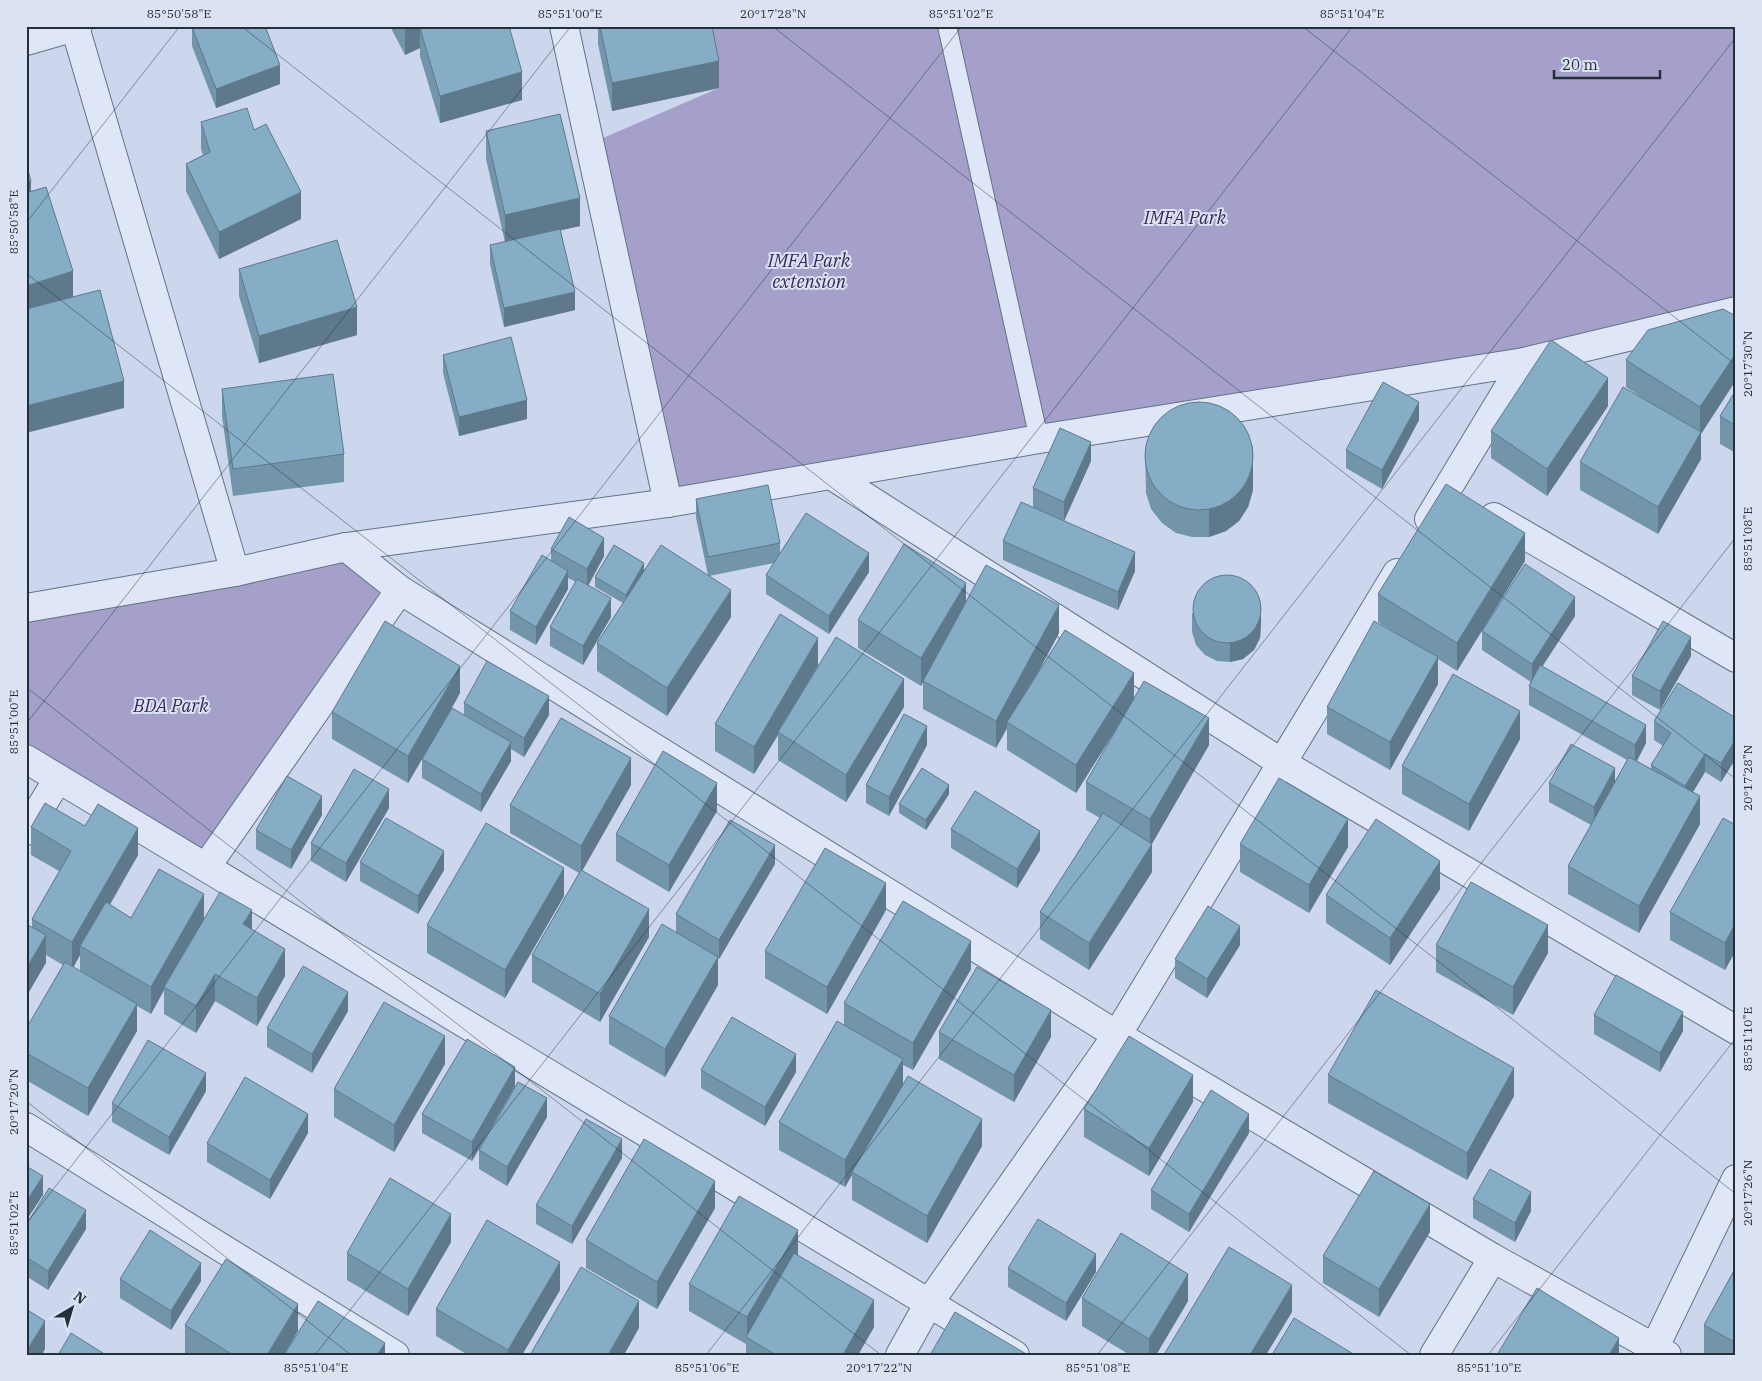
<svg xmlns="http://www.w3.org/2000/svg" width="1762" height="1381" font-family="'IBM Plex Serif',serif">
<style>
.green{fill:#a4a0c9}
.lines{fill:none;stroke-linecap:round;stroke-linejoin:round}
.service-casing{stroke:#617487;stroke-width:20}
.minor-casing{stroke:#617487;stroke-width:30}
.service{stroke:#dee6f7;stroke-width:18}
.minor{stroke:#dee6f7;stroke-width:28}
.wall{fill:#7295aa;fill-rule:evenodd}
.shaded-wall{fill:#5d798b}
.building{fill:#85adc6;stroke:#5d798b}
.ticks{fill:none;stroke:#232f39;stroke-width:1;stroke-opacity:0.45}
.labels{text-anchor:middle;stroke-width:4;stroke-linejoin:round;paint-order:stroke}
.park-label{font-size:18px;font-style:italic;fill:#342b54;stroke:#dbe2f4}
.neatline{fill:none;stroke:#232f39;stroke-width:2}
.ticks-label{font-size:12px;text-anchor:middle;fill:#232f39}
</style>
<rect width="100%" height="100%" fill="#ccd6ec"/>
<g class="green">
<path d="M706,26H1736V309L1039,439L668,503L589,144L719,88Z"/>
<path d="M346,547L400,590L206,867L26,759V608Z"/>
</g>
<g class="lines">
<g class="service-casing">
<path id="service" d="M947,26L1039,439"/>
</g>
<g class="minor-casing">
<g id="minor">
<path d="M564,26L668,503"/>
<path d="M75,27L235,572"/>
<path d="M26,41L78,26"/>
<path d="M831,475L1282,763L1736,1030"/>
<path d="M1494,517L1736,658"/>
<path d="M1429,519L1524,362"/>
<path d="M346,547L400,590L1117,1035L1493,1258L1667,1355"/>
<path d="M26,608L235,572L346,547L668,503L1039,439L1524,362L1736,311"/>
<path d="M26,759L1015,1355"/>
<path d="M26,831L58,779"/>
<path d="M206,867L400,590"/>
<path d="M26,1127L395,1355"/>
<path d="M900,1355L929,1303L1117,1035L1397,573"/>
<path d="M1434,1355L1493,1258"/>
<path d="M1651,1355L1736,1179"/>
</g>
</g>
<use href="#service" class="service"/>
<use href="#minor" class="minor"/>
</g>
<g class="wall">
<path d="M392,26H509L522,100L440,123L420,56V48L405,55L392,30Z"/>
<path d="M598,26H712L719,88L612,111L598,44Z"/>
<path d="M192,27L280,84L216,108L192,46Z"/>
<path d="M201,122L254,130L301,219L219,259L186,191V164L203,155L201,149Z"/>
<path d="M486,131L580,226L560,230L575,310L504,327L490,264V245L505,242L486,159Z"/>
<path d="M239,269L357,335L259,363L239,296Z"/>
<path d="M1736,316V380L1701,434V459L1658,534L1580,490V462L1650,403L1626,387V360Z"/>
<path d="M443,355L527,419L459,436L443,373Z"/>
<path d="M222,389L344,454V482L233,496L222,416Z"/>
<path d="M1736,390V453L1720,444V416Z"/>
<path d="M1608,406L1547,496L1491,458V431Z"/>
<path d="M1419,420L1382,489L1346,468V450Z"/>
<path d="M1253,446V490L1248,507L1239,521L1226,531L1209,537H1192L1176,533L1162,523L1151,509L1146,493L1145,449Z"/>
<path d="M1091,461L1064,521L1135,571L1118,610L1003,560V541L1033,507V488Z"/>
<path d="M696,499L780,543V554L869,572L829,634L766,594V575L774,563L709,576L731,617L667,716L597,671V643L623,603L595,587V577L708,575L696,518Z"/>
<path d="M551,549L604,556L588,585L611,617L583,665L550,646V627L576,582L568,578V589L536,645L510,630V611L551,560Z"/>
<path d="M1525,561L1457,671L1438,659V684L1390,770L1327,734V707L1402,637L1378,622V594Z"/>
<path d="M966,602L1059,633L1032,684L1134,700L1209,745L1152,844V872L1089,970L1040,939V912L1100,818L1086,810V782L1128,709L1076,793L1007,750V728L996,748L923,709V682L921,686L858,648V620Z"/>
<path d="M1192,613L1261,624L1260,638L1254,650L1243,659L1230,662L1217,661L1205,655L1196,645L1192,632Z"/>
<path d="M1575,616L1542,667L1646,743L1637,761L1651,769V765L1663,746L1654,740V721L1736,718V758L1721,782L1705,772L1693,792L1700,824L1639,933L1568,894V866L1591,825L1549,802V783L1615,782L1627,760L1529,705V686L1531,682L1482,650V631Z"/>
<path d="M1691,656L1660,710L1632,695V676Z"/>
<path d="M818,665L904,707L846,802L778,760V735L754,774L715,751V724Z"/>
<path d="M460,693L452,708L464,715V703L549,715L524,757L511,749V761L481,812L422,778V759L436,736L408,783L332,739V712Z"/>
<path d="M1520,739L1469,831L1402,794V766Z"/>
<path d="M927,745L889,816L866,803V785Z"/>
<path d="M631,785L582,870L649,937L600,1022L532,982V955L579,873L510,833V805Z"/>
<path d="M949,794L926,830L899,813V804Z"/>
<path d="M389,808L346,882L311,861V843Z"/>
<path d="M717,811L669,892L616,861V834Z"/>
<path d="M322,815L291,869L256,849V830Z"/>
<path d="M1736,825V950L1725,970L1670,940V912Z"/>
<path d="M85,826L138,855L110,905L131,918L204,920L252,929L285,976L257,1026L215,1001L196,1033L164,1014V990L151,1014L137,1006V1031L88,1116L26,1080V1029L63,965L46,955V963L32,927V919L59,871L31,855V827ZM80,955V971L73,967Z"/>
<path d="M951,829L1040,850L1017,888L951,848Z"/>
<path d="M1240,844L1348,847L1309,913L1240,872Z"/>
<path d="M360,862L444,870L418,914L360,881Z"/>
<path d="M775,864L719,959L718,958V985L665,1077L609,1044V1016L676,933V914Z"/>
<path d="M1440,889L1390,965L1326,923V895Z"/>
<path d="M564,896L505,998L427,953V925Z"/>
<path d="M886,910L827,1014L765,978V951Z"/>
<path d="M1240,945L1207,998L1175,978V959Z"/>
<path d="M1436,945L1548,953L1513,1015L1436,972Z"/>
<path d="M971,969L913,1070L903,1065V1084L982,1146L927,1243L852,1200V1175L845,1187L779,1150V1122L844,1025V1003Z"/>
<path d="M348,1011L312,1073L267,1047V1028Z"/>
<path d="M1594,1015L1683,1031L1660,1072L1594,1034Z"/>
<path d="M939,1032L1051,1037L1014,1102L939,1059Z"/>
<path d="M445,1064L394,1152L334,1117V1089Z"/>
<path d="M701,1070L796,1072L765,1126L701,1088Z"/>
<path d="M1328,1075L1514,1096L1467,1180L1328,1103Z"/>
<path d="M515,1086L472,1161L422,1133V1114Z"/>
<path d="M206,1091L169,1155L112,1122V1103Z"/>
<path d="M1193,1102L1149,1176L1084,1137V1109Z"/>
<path d="M547,1117L507,1186L479,1169V1150Z"/>
<path d="M308,1133L270,1199L207,1162V1143Z"/>
<path d="M1249,1133L1189,1232L1151,1209V1190Z"/>
<path d="M622,1158L572,1244L536,1224V1205Z"/>
<path d="M1473,1199L1531,1211L1515,1242L1473,1218Z"/>
<path d="M715,1208L657,1309L586,1268V1240Z"/>
<path d="M26,1225L86,1229L48,1290L26,1276Z"/>
<path d="M1430,1232L1379,1317L1323,1283V1256Z"/>
<path d="M451,1242L408,1316L347,1280V1253Z"/>
<path d="M798,1255L874,1327L858,1355H746V1344L689,1311V1284Z"/>
<path d="M1736,1267V1355H1707L1704,1353V1325Z"/>
<path d="M1008,1268L1096,1272L1066,1321L1008,1287Z"/>
<path d="M120,1279L201,1281L171,1330L120,1298Z"/>
<path d="M560,1290L522,1355H468L436,1336V1309Z"/>
<path d="M1082,1298L1188,1301L1156,1355H1130L1082,1326Z"/>
<path d="M185,1325L284,1355H188L185,1353Z"/>
</g>
<g class="shaded-wall">
<path d="M408,26H462L420,28V48L405,55V28Z"/>
<path d="M719,61V88L612,111V83Z"/>
<path d="M280,65V84L216,108V89Z"/>
<path d="M522,72V100L440,123V96Z"/>
<path d="M31,181V200L26,201V182Z"/>
<path d="M301,192V219L219,259V232Z"/>
<path d="M580,198V226L505,243V215Z"/>
<path d="M73,271V298L26,313V286Z"/>
<path d="M575,292V310L504,327V308Z"/>
<path d="M357,307V335L259,363V336Z"/>
<path d="M1736,353V380L1701,434V459L1658,534V507L1700,433V407Z"/>
<path d="M1608,378V406L1547,496V469Z"/>
<path d="M124,381V408L26,433V406Z"/>
<path d="M527,400V419L459,436V417Z"/>
<path d="M1419,402V420L1382,489V470Z"/>
<path d="M1091,442V461L1064,521V502Z"/>
<path d="M1253,463V490L1248,507L1239,521L1226,531L1209,537V509Z"/>
<path d="M1525,533V561L1457,671V643Z"/>
<path d="M604,538V556L587,588V569Z"/>
<path d="M1135,552V571L1118,610V592Z"/>
<path d="M869,553V572L829,634V616Z"/>
<path d="M644,563V572L626,604V595Z"/>
<path d="M568,571V589L536,645V627Z"/>
<path d="M966,583V610L921,686V658Z"/>
<path d="M731,590V617L667,716V688Z"/>
<path d="M1575,597V616L1532,682V664Z"/>
<path d="M611,598V617L583,665V646Z"/>
<path d="M1059,605V633L1010,724L1007,722V728L996,748V721Z"/>
<path d="M1261,606V624L1260,638L1254,650L1243,659L1230,662V643Z"/>
<path d="M1691,637V656L1660,710V691Z"/>
<path d="M818,638V665L778,732V735L754,774V747Z"/>
<path d="M1438,657V684L1390,770V742Z"/>
<path d="M460,666V693L408,783V756Z"/>
<path d="M1134,673V701L1076,793V765Z"/>
<path d="M904,679V707L846,802V775Z"/>
<path d="M549,696V715L524,757V738Z"/>
<path d="M1520,711V739L1469,831V804Z"/>
<path d="M1209,718V745L1150,847V819Z"/>
<path d="M1646,725V743L1635,764V745Z"/>
<path d="M927,726V745L889,816V797Z"/>
<path d="M1736,739V758L1721,782V763Z"/>
<path d="M511,742V761L481,812V794Z"/>
<path d="M1705,754V772L1685,805V786Z"/>
<path d="M631,758V785L581,873V846Z"/>
<path d="M1615,768V787L1594,826V807Z"/>
<path d="M717,783V811L669,892V865Z"/>
<path d="M949,785V794L926,830V820Z"/>
<path d="M389,789V808L346,882V863Z"/>
<path d="M322,796V815L291,869V850Z"/>
<path d="M1700,796V824L1639,933V906Z"/>
<path d="M1348,819V847L1309,913V885Z"/>
<path d="M138,828V855L84,948L80,946V955L72,970V942Z"/>
<path d="M1040,831V850L1017,888V869Z"/>
<path d="M1152,844V872L1089,970V943Z"/>
<path d="M775,845V864L719,959V940Z"/>
<path d="M444,851V870L418,914V896Z"/>
<path d="M1440,861V889L1390,965V938Z"/>
<path d="M564,868V896L505,998V970Z"/>
<path d="M886,883V910L827,1014V987Z"/>
<path d="M204,894V922L164,987V990L151,1014V987Z"/>
<path d="M649,909V937L600,1022V994Z"/>
<path d="M252,910V937L243,924Z"/>
<path d="M1736,922V950L1725,970V943Z"/>
<path d="M1548,925V953L1513,1015V987Z"/>
<path d="M1240,926V945L1207,998V979Z"/>
<path d="M46,935V963L26,997V969Z"/>
<path d="M971,941V969L913,1070V1043Z"/>
<path d="M285,949V976L257,1026V998Z"/>
<path d="M718,957V985L665,1077V1049Z"/>
<path d="M215,974V1001L196,1033V1006Z"/>
<path d="M348,992V1011L312,1073V1054Z"/>
<path d="M137,1004V1031L88,1116V1088Z"/>
<path d="M1051,1010V1037L1014,1102V1075Z"/>
<path d="M1683,1012V1031L1660,1072V1053Z"/>
<path d="M445,1036V1064L394,1152V1125Z"/>
<path d="M796,1054V1072L765,1126V1107Z"/>
<path d="M903,1059V1087L852,1172V1175L845,1187V1160Z"/>
<path d="M515,1067V1086L472,1161V1142Z"/>
<path d="M1514,1068V1096L1467,1180V1153Z"/>
<path d="M206,1073V1091L169,1155V1137Z"/>
<path d="M1193,1075V1102L1149,1176V1148Z"/>
<path d="M547,1098V1117L507,1186V1167Z"/>
<path d="M308,1114V1133L270,1199V1180Z"/>
<path d="M1249,1114V1133L1189,1232V1214Z"/>
<path d="M982,1119V1146L927,1243V1216Z"/>
<path d="M622,1139V1158L572,1244V1226Z"/>
<path d="M43,1176V1195L26,1221V1202Z"/>
<path d="M715,1181V1208L657,1309V1282Z"/>
<path d="M1531,1192V1211L1515,1242V1223Z"/>
<path d="M1430,1204V1232L1379,1317V1289Z"/>
<path d="M86,1210V1229L48,1290V1271Z"/>
<path d="M451,1214V1242L408,1316V1289Z"/>
<path d="M798,1230V1257L747,1338V1317Z"/>
<path d="M1096,1254V1272L1066,1321V1303Z"/>
<path d="M560,1262V1290L522,1355H508V1350Z"/>
<path d="M201,1263V1281L171,1330V1311Z"/>
<path d="M1188,1274V1301L1156,1355H1149V1339Z"/>
<path d="M1292,1285V1312L1266,1355H1250Z"/>
<path d="M874,1300V1327L858,1355H843Z"/>
<path d="M639,1301V1328L624,1355H608Z"/>
<path d="M298,1304V1331L284,1355H267Z"/>
<path d="M45,1321V1349L42,1355H26V1352Z"/>
<path d="M1619,1338V1355H1609Z"/>
<path d="M385,1343V1355H377Z"/>
</g>
<g class="building">
<path d="M194,26H265L280,65L216,89L192,27Z"/>
<path d="M428,26H509L522,72L440,96L420,28Z"/>
<path d="M600,26H712L719,61L612,83Z"/>
<path d="M247,108L254,130L266,124L301,192L219,232L186,164L210,152L201,122Z"/>
<path d="M560,114L580,198L505,215L486,131Z"/>
<path d="M26,164L31,181L26,182Z"/>
<path d="M46,187L73,271L26,286V193Z"/>
<path d="M560,229L575,292L504,308L490,245Z"/>
<path d="M337,240L357,307L259,336L239,269Z"/>
<path d="M100,290L124,381L26,406V309Z"/>
<path d="M1723,309L1736,316V353L1700,407L1626,360L1648,330Z"/>
<path d="M511,337L527,400L459,417L443,355Z"/>
<path d="M1551,340L1608,378L1547,469L1491,431Z"/>
<path d="M333,374L344,454L233,469L222,389Z"/>
<path d="M1383,382L1419,402L1382,470L1346,450Z"/>
<path d="M1623,387L1701,432L1658,507L1580,462Z"/>
<path d="M1736,390V426L1720,416Z"/>
<circle cx="1199" cy="456" r="54"/>
<path d="M1060,428L1091,442L1064,502L1033,488Z"/>
<path d="M1446,484L1525,533L1457,643L1378,594Z"/>
<path d="M768,485L780,543L708,557L696,499Z"/>
<path d="M1021,502L1135,552L1118,592L1003,541Z"/>
<path d="M806,513L869,553L829,616L766,575Z"/>
<path d="M569,517L604,538L587,569L551,549Z"/>
<path d="M904,544L966,583L921,658L858,620Z"/>
<path d="M614,545L644,563L626,595L595,577Z"/>
<path d="M661,545L731,590L667,688L597,643Z"/>
<path d="M542,555L568,571L536,627L510,611Z"/>
<path d="M1525,564L1575,597L1532,664L1482,631Z"/>
<path d="M986,565L1059,605L996,721L923,681Z"/>
<circle cx="1227" cy="609" r="34"/>
<path d="M577,579L611,598L583,646L550,627Z"/>
<path d="M780,614L818,638L754,747L715,724Z"/>
<path d="M385,621L460,666L408,756L332,712Z"/>
<path d="M1374,621L1438,657L1390,742L1327,707Z"/>
<path d="M1663,621L1691,637L1660,691L1632,676Z"/>
<path d="M1065,630L1134,673L1076,765L1007,722Z"/>
<path d="M836,637L904,679L846,775L778,732Z"/>
<path d="M487,661L549,696L524,738L464,703Z"/>
<path d="M1540,665L1646,725L1635,745L1529,686Z"/>
<path d="M1453,674L1520,711L1469,804L1402,766Z"/>
<path d="M1144,681L1209,718L1150,819L1086,782Z"/>
<path d="M1678,683L1736,718V739L1721,763L1705,754L1685,786L1651,765L1671,733L1654,721Z"/>
<path d="M452,708L511,742L481,794L422,759Z"/>
<path d="M904,714L927,726L889,797L866,785Z"/>
<path d="M561,718L631,758L581,846L510,805Z"/>
<path d="M1571,744L1615,768L1594,807L1549,783Z"/>
<path d="M663,751L717,783L669,865L616,834Z"/>
<path d="M1629,757L1700,796L1639,906L1568,866Z"/>
<path d="M922,768L949,785L926,820L899,804Z"/>
<path d="M354,769L389,789L346,863L311,843Z"/>
<path d="M287,776L322,796L291,850L256,830Z"/>
<path d="M1279,778L1348,819L1309,885L1240,844Z"/>
<path d="M975,791L1040,831L1017,869L951,829Z"/>
<path d="M45,803L85,826L98,804L138,828L72,942L32,919L71,851L31,827Z"/>
<path d="M1103,813L1152,844L1089,943L1040,912Z"/>
<path d="M386,818L444,851L418,896L360,862Z"/>
<path d="M1723,818L1736,825V922L1725,943L1670,912Z"/>
<path d="M1376,819L1440,861L1390,938L1326,895Z"/>
<path d="M730,820L775,845L719,940L676,914Z"/>
<path d="M486,823L564,868L505,970L427,925Z"/>
<path d="M825,848L886,883L827,987L765,951Z"/>
<path d="M159,869L204,894L151,987L80,946L106,902L131,918Z"/>
<path d="M581,870L649,909L600,994L532,955Z"/>
<path d="M1471,882L1548,925L1513,987L1436,945Z"/>
<path d="M220,892L252,910L243,924L285,949L257,998L215,974L196,1006L164,987Z"/>
<path d="M903,901L971,941L913,1043L844,1003Z"/>
<path d="M1208,906L1240,926L1207,979L1175,959Z"/>
<path d="M26,924L46,935L26,969Z"/>
<path d="M662,924L718,957L665,1049L609,1016Z"/>
<path d="M65,962L137,1004L88,1088L26,1053V1029Z"/>
<path d="M303,966L348,992L312,1054L267,1028Z"/>
<path d="M977,967L1051,1010L1014,1075L939,1032Z"/>
<path d="M1616,975L1683,1012L1660,1053L1594,1015Z"/>
<path d="M1376,990L1514,1068L1467,1153L1328,1075Z"/>
<path d="M384,1002L445,1036L394,1125L334,1089Z"/>
<path d="M732,1017L796,1054L765,1107L701,1070Z"/>
<path d="M837,1021L903,1059L845,1160L779,1122Z"/>
<path d="M1129,1036L1193,1075L1149,1148L1084,1109Z"/>
<path d="M467,1039L515,1067L472,1142L422,1114Z"/>
<path d="M148,1040L206,1073L169,1137L112,1103Z"/>
<path d="M908,1076L982,1119L927,1216L852,1172Z"/>
<path d="M245,1077L308,1114L270,1180L207,1143Z"/>
<path d="M518,1082L547,1098L507,1167L479,1150Z"/>
<path d="M1211,1090L1249,1114L1189,1214L1151,1190Z"/>
<path d="M586,1119L622,1139L572,1226L536,1205Z"/>
<path d="M644,1139L715,1181L657,1282L586,1240Z"/>
<path d="M26,1166L43,1176L26,1202Z"/>
<path d="M1490,1169L1531,1192L1515,1223L1473,1199Z"/>
<path d="M1374,1171L1430,1204L1379,1289L1323,1256Z"/>
<path d="M390,1178L451,1214L408,1289L347,1253Z"/>
<path d="M49,1188L86,1210L48,1271L26,1257V1225Z"/>
<path d="M739,1196L798,1230L747,1317L689,1284Z"/>
<path d="M1038,1219L1096,1254L1066,1303L1008,1268Z"/>
<path d="M487,1220L560,1262L508,1350L436,1309Z"/>
<path d="M150,1230L201,1263L171,1311L120,1279Z"/>
<path d="M1121,1233L1188,1274L1149,1339L1082,1298Z"/>
<path d="M1229,1247L1292,1285L1250,1355H1168L1165,1353Z"/>
<path d="M794,1253L874,1300L843,1355H776L746,1337Z"/>
<path d="M226,1259L298,1304L267,1355H233L185,1325Z"/>
<path d="M581,1267L639,1301L608,1355H530Z"/>
<path d="M1736,1267V1343L1704,1325Z"/>
<path d="M1537,1288L1619,1338L1609,1355H1497Z"/>
<path d="M318,1301L385,1343L377,1355H284Z"/>
<path d="M26,1309L45,1321L26,1352Z"/>
<path d="M955,1312L1028,1355H930Z"/>
<path d="M1294,1318L1355,1355H1272Z"/>
<path d="M71,1333L106,1355H58Z"/>
</g>
<path class="ticks" d="M241,26L1736,1194M772,26L1736,779M1302,26L1736,365M26,223L180,26M26,273L1411,1355M26,687L881,1355M26,724L571,26M26,1101L351,1355M26,1224L962,26M315,1355L1353,26M706,1355L1736,37M1097,1355L1736,537M1488,1355L1736,1038"/>
<g class="labels">
<g class="park-label">
<text x="1185" y="224">IMFA Park</text>
<text x="809" y="267">IMFA Park<tspan x="809" dy="21">extension</tspan></text>
<text x="171" y="712">BDA Park</text>
</g>
</g>
<rect width="1762" height="1381" fill="none" stroke="#dbe2f4" stroke-width="55"/>
<g transform="translate(72 1308) rotate(38)" stroke="#dbe2f4" stroke-width="4" paint-order="stroke">
<path d="M0-4L9 19L0 12L-9 19Z" fill="#232f39"/>
<text y="-8" font-size="14" font-weight="bold" text-anchor="middle" fill="#232f39">N</text>
</g>
<path d="M1554 70v8h106v-8" fill="none" stroke="#232f39" stroke-width="2.5"/>
<text x="1562" y="70" font-size="15" fill="#232f39" stroke="#dbe2f4" stroke-width="4" paint-order="stroke">20 m</text>
<rect x="28" y="28" width="1706" height="1326" class="neatline"/>
<g class="ticks-label">
<text x="179" y="18">85°50'58"E</text>
<text x="570" y="18">85°51'00"E</text>
<text x="773" y="18">20°17'28"N</text>
<text x="961" y="18">85°51'02"E</text>
<text x="1352" y="18">85°51'04"E</text>
<text transform="translate(14 222) rotate(-90)" y="4">85°50'58"E</text>
<text transform="translate(1748 364) rotate(-90)" y="4">20°17'30"N</text>
<text transform="translate(1748 539) rotate(-90)" y="4">85°51'08"E</text>
<text transform="translate(14 722) rotate(-90)" y="4">85°51'00"E</text>
<text transform="translate(1748 778) rotate(-90)" y="4">20°17'28"N</text>
<text transform="translate(1748 1039) rotate(-90)" y="4">85°51'10"E</text>
<text transform="translate(14 1102) rotate(-90)" y="4">20°17'20"N</text>
<text transform="translate(1748 1193) rotate(-90)" y="4">20°17'26"N</text>
<text transform="translate(14 1223) rotate(-90)" y="4">85°51'02"E</text>
<text x="316" y="1372">85°51'04"E</text>
<text x="707" y="1372">85°51'06"E</text>
<text x="879" y="1372">20°17'22"N</text>
<text x="1098" y="1372">85°51'08"E</text>
<text x="1489" y="1372">85°51'10"E</text>
</g>
</svg>
